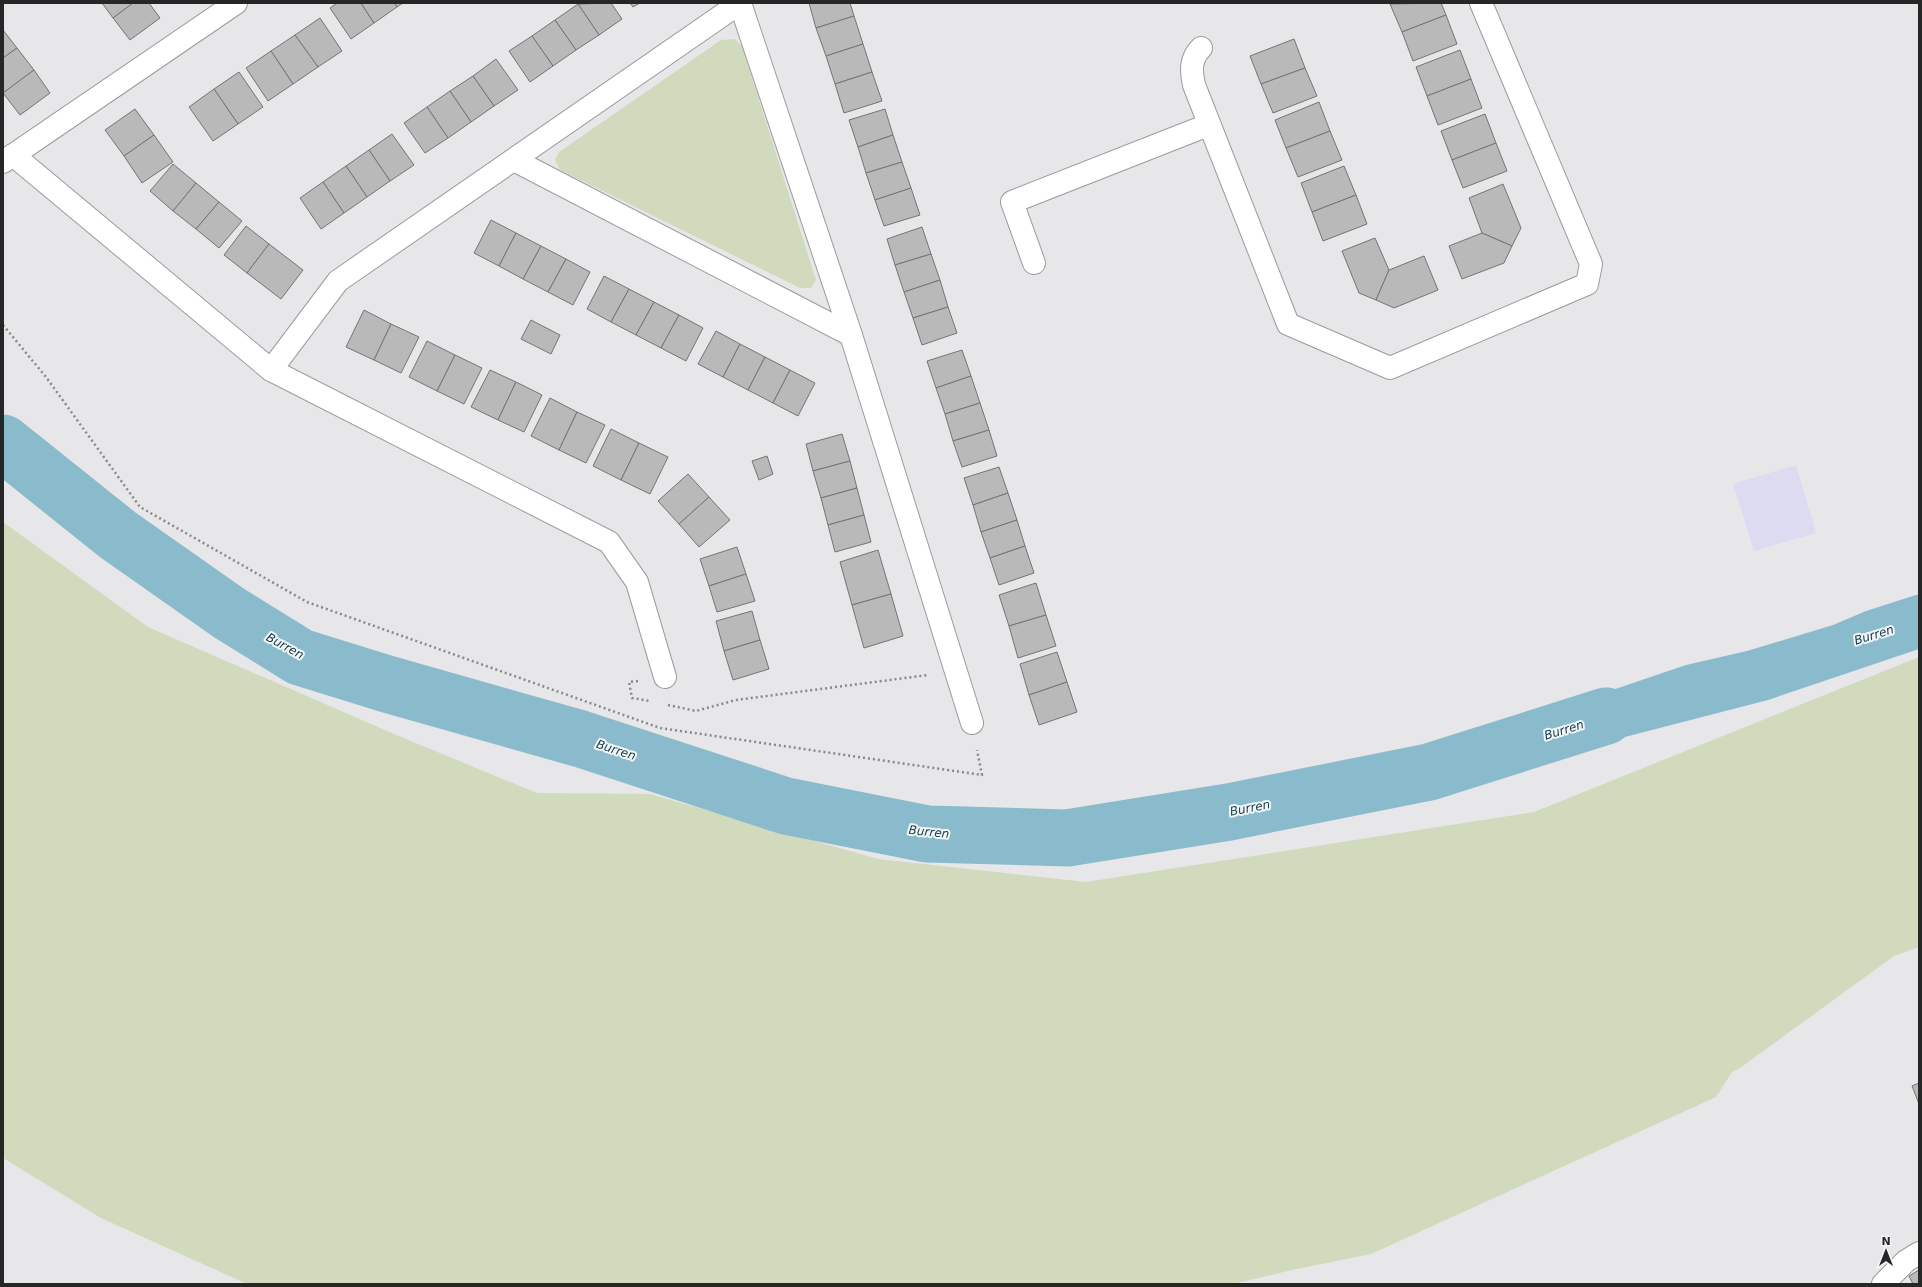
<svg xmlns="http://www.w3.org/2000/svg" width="1922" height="1287" font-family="'DejaVu Sans',sans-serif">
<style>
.industrial{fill:#dddbf1}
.green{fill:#d1dabd}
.water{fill:#89bbcc}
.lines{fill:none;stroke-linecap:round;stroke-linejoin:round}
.river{stroke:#89bbcc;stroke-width:57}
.building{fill:#b9b9ba;stroke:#747475}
.minor-casing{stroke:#9b9b9c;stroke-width:24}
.path{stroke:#878889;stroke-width:2.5;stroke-dasharray:2 3;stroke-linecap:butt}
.minor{stroke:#fff;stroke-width:22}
.labels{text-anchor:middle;stroke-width:4;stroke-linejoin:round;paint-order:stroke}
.water-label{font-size:12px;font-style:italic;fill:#14404d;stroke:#f4f5f6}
</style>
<rect width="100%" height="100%" fill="#e7e7e9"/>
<path class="industrial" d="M1796,465L1816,533L1754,551L1733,484Z"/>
<g class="green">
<path d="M735,39L742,46L816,280L811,288H800L560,170L555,160L559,152L721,40Z"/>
<path d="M3,522L148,627L401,737L537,793L650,794L878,859L1086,882L1534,812L1919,657V947L1894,956L1740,1068L1732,1072L1716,1097L1371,1254L1292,1270L1233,1284H247L101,1218L3,1158Z"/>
</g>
<path class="water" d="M1919,594V649L1768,700L1563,753L1536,756L1524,720L1686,665L1747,651L1833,625L1866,611Z"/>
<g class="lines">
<path class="river" d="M3,443L118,535L229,613L300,657L387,684L581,739L786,806L927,834L1067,838L1229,812L1429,772L1606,716"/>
</g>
<g class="building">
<path d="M102,3H133L113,18Z"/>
<path d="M133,3H149L160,18L130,40L113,18Z"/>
<path d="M337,3H361L374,23L351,39L330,8Z"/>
<path d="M361,3H395L397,7L374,23Z"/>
<path d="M395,3H403L397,7Z"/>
<path d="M611,3L622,19L599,35L578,4Z"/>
<path d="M630,3H640L633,7Z"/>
<path d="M809,3H850L854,16L816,28Z"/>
<path d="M1441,3L1446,15L1402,32L1390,4Z"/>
<path d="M578,4L599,35L576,50L555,20Z"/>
<path d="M1446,15L1457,44L1413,61L1402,32Z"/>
<path d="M854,16L863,44L826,56L816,28Z"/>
<path d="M320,18L342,51L318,67L295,35Z"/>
<path d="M555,20L576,50L553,66L532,36Z"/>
<path d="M3,30L17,48L3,58Z"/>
<path d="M295,35L318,67L293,84L271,51Z"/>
<path d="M532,36L553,66L530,82L509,51Z"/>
<path d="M1294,39L1305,68L1261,84L1250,56Z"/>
<path d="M863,44L872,72L835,84L826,56Z"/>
<path d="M17,48L34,70L3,93V58Z"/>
<path d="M1460,50L1471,79L1427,96L1416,67Z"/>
<path d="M271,51L293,84L268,101L246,68Z"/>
<path d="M496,59L518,90L494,106L473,76Z"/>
<path d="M1305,68L1317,96L1273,113L1261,84Z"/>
<path d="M34,70L50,93L20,115L3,93Z"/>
<path d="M239,72L263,107L238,124L214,89Z"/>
<path d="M872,72L882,101L844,113L835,84Z"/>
<path d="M473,76L494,106L471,122L450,91Z"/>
<path d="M1471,79L1482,108L1438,125L1427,96Z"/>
<path d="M214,89L238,124L213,141L189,107Z"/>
<path d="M450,91L471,122L448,138L427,107Z"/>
<path d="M1319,102L1330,131L1286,148L1275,120Z"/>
<path d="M427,107L448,138L425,153L404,123Z"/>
<path d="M135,109L154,135L124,156L105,130Z"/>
<path d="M885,109L893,135L858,147L849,120Z"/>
<path d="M1485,114L1496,143L1452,160L1441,131Z"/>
<path d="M1330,131L1342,160L1298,177L1286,148Z"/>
<path d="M392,134L414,165L390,181L369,150Z"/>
<path d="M154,135L173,162L142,183L124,156Z"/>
<path d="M893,135L902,162L866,173L858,147Z"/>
<path d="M1496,143L1507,171L1463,188L1452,160Z"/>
<path d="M369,150L390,181L367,197L346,166Z"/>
<path d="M902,162L911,188L875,200L866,173Z"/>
<path d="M173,164L196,183L173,211L150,191Z"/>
<path d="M346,166L367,197L344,213L323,182Z"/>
<path d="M1344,166L1356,195L1312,212L1301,183Z"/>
<path d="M323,182L344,213L321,229L300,198Z"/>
<path d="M196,183L219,202L196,229L173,211Z"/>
<path d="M1503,184L1521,228L1512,246L1482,233L1469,198Z"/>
<path d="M911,188L920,215L884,226L875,200Z"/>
<path d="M1356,195L1367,224L1323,241L1312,212Z"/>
<path d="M219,202L242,221L219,248L196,229Z"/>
<path d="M491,220L516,233L499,266L474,253Z"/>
<path d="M246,226L269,244L247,273L224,255Z"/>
<path d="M922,227L931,254L895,265L887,239Z"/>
<path d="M516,233L541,246L523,279L499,266Z"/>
<path d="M1482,233L1512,246L1504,263L1462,279L1449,246Z"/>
<path d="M1375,238L1389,270L1376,300L1359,293L1342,251Z"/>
<path d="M269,244L303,270L281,299L247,273Z"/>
<path d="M541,246L566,259L548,292L523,279Z"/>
<path d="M931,254L940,280L904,292L895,265Z"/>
<path d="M1424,256L1438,290L1394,308L1376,300L1389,270Z"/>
<path d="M566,259L590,272L573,305L548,292Z"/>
<path d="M604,276L629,289L611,322L587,309Z"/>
<path d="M940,280L948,307L913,318L904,292Z"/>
<path d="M629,289L654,302L636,335L611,322Z"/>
<path d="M654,302L679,315L661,348L636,335Z"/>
<path d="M948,307L957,333L922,345L913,318Z"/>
<path d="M364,310L391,324L374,360L346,347Z"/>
<path d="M679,315L703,328L686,361L661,348Z"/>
<path d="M531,320L560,335L551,354L521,339Z"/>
<path d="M391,324L419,337L401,373L374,360Z"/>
<path d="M716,331L740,344L723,377L698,364Z"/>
<path d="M427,341L455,355L437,391L409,377Z"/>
<path d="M740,344L765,357L748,390L723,377Z"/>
<path d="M962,350L971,376L936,388L927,361Z"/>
<path d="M455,355L482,368L464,404L437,391Z"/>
<path d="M765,357L790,370L773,403L748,390Z"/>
<path d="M490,370L516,382L498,420L471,407Z"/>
<path d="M790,370L815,383L798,416L773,403Z"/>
<path d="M971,376L980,403L945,414L936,388Z"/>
<path d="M516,382L542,395L524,432L498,420Z"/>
<path d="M550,398L577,412L559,450L531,436Z"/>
<path d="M980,403L989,430L953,441L945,414Z"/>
<path d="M577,412L605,425L586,463L559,450Z"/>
<path d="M611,429L639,443L621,480L593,466Z"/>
<path d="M989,430L997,456L962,467L953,441Z"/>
<path d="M842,434L850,461L813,471L806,444Z"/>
<path d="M639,443L668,457L650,494L621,480Z"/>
<path d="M767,456L773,474L759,480L752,461Z"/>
<path d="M850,461L857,488L821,498L813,471Z"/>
<path d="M999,467L1008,493L973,505L964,478Z"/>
<path d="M688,474L709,497L679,524L658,501Z"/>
<path d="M857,488L864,515L828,525L821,498Z"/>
<path d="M1008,493L1017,520L981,532L973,505Z"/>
<path d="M709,497L730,520L699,547L679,524Z"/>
<path d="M864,515L871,542L835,552L828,525Z"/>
<path d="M1017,520L1025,546L990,558L981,532Z"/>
<path d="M1025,546L1034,573L999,585L990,558Z"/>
<path d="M737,547L746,574L709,586L700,559Z"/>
<path d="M878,550L891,594L852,605L840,562Z"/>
<path d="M746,574L755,601L717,612L709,586Z"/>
<path d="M1036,583L1046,615L1009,626L999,595Z"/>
<path d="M891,594L903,636L864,648L852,605Z"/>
<path d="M752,611L760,640L724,651L716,621Z"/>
<path d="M1046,615L1056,646L1018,658L1009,626Z"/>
<path d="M760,640L769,669L733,680L724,651Z"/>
<path d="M1057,652L1067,682L1029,695L1020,664Z"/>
<path d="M1067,682L1077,712L1039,725L1029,695Z"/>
<path d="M1919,1083V1104L1912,1086Z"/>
<path d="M1919,1270V1284H1913L1909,1276Z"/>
</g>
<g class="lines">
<g class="minor-casing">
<g id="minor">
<path d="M740,3L851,335L972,723"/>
<path d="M1201,48C1190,59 1191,71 1194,85L1288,324L1390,368L1587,284L1591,264L1481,3"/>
<path d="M13,155L271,370L338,281L740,3"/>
<path d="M514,160L851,335"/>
<path d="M3,162L236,3"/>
<path d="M1034,263L1012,202L1208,125"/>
<path d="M271,370L609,542L637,582L665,677"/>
<path d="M1883,1284L1906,1261L1919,1253"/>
</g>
</g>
<g class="path">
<path d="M3,325L46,377L140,507L307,602L660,728L982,775L977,750"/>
<path d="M638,681L629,682L632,698L650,701"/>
<path d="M668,705L696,711L736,700L928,675"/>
</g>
<use href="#minor" class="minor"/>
</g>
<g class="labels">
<g class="water-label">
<text transform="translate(1874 635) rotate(-17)" y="4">Burren</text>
<text transform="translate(285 646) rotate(29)" y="4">Burren</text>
<text transform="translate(1564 730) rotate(-17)" y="4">Burren</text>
<text transform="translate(616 750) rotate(18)" y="4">Burren</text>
<text transform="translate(1250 808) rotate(-11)" y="4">Burren</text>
<text transform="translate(929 832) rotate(6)" y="4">Burren</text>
</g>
</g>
<rect width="1922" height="1287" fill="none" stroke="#252626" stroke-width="8"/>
<g transform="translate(1886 1251)" stroke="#f4f5f6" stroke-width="3" paint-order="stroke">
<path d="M0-3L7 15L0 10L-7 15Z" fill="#252626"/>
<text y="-6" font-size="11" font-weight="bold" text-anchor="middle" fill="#252626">N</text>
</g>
</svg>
